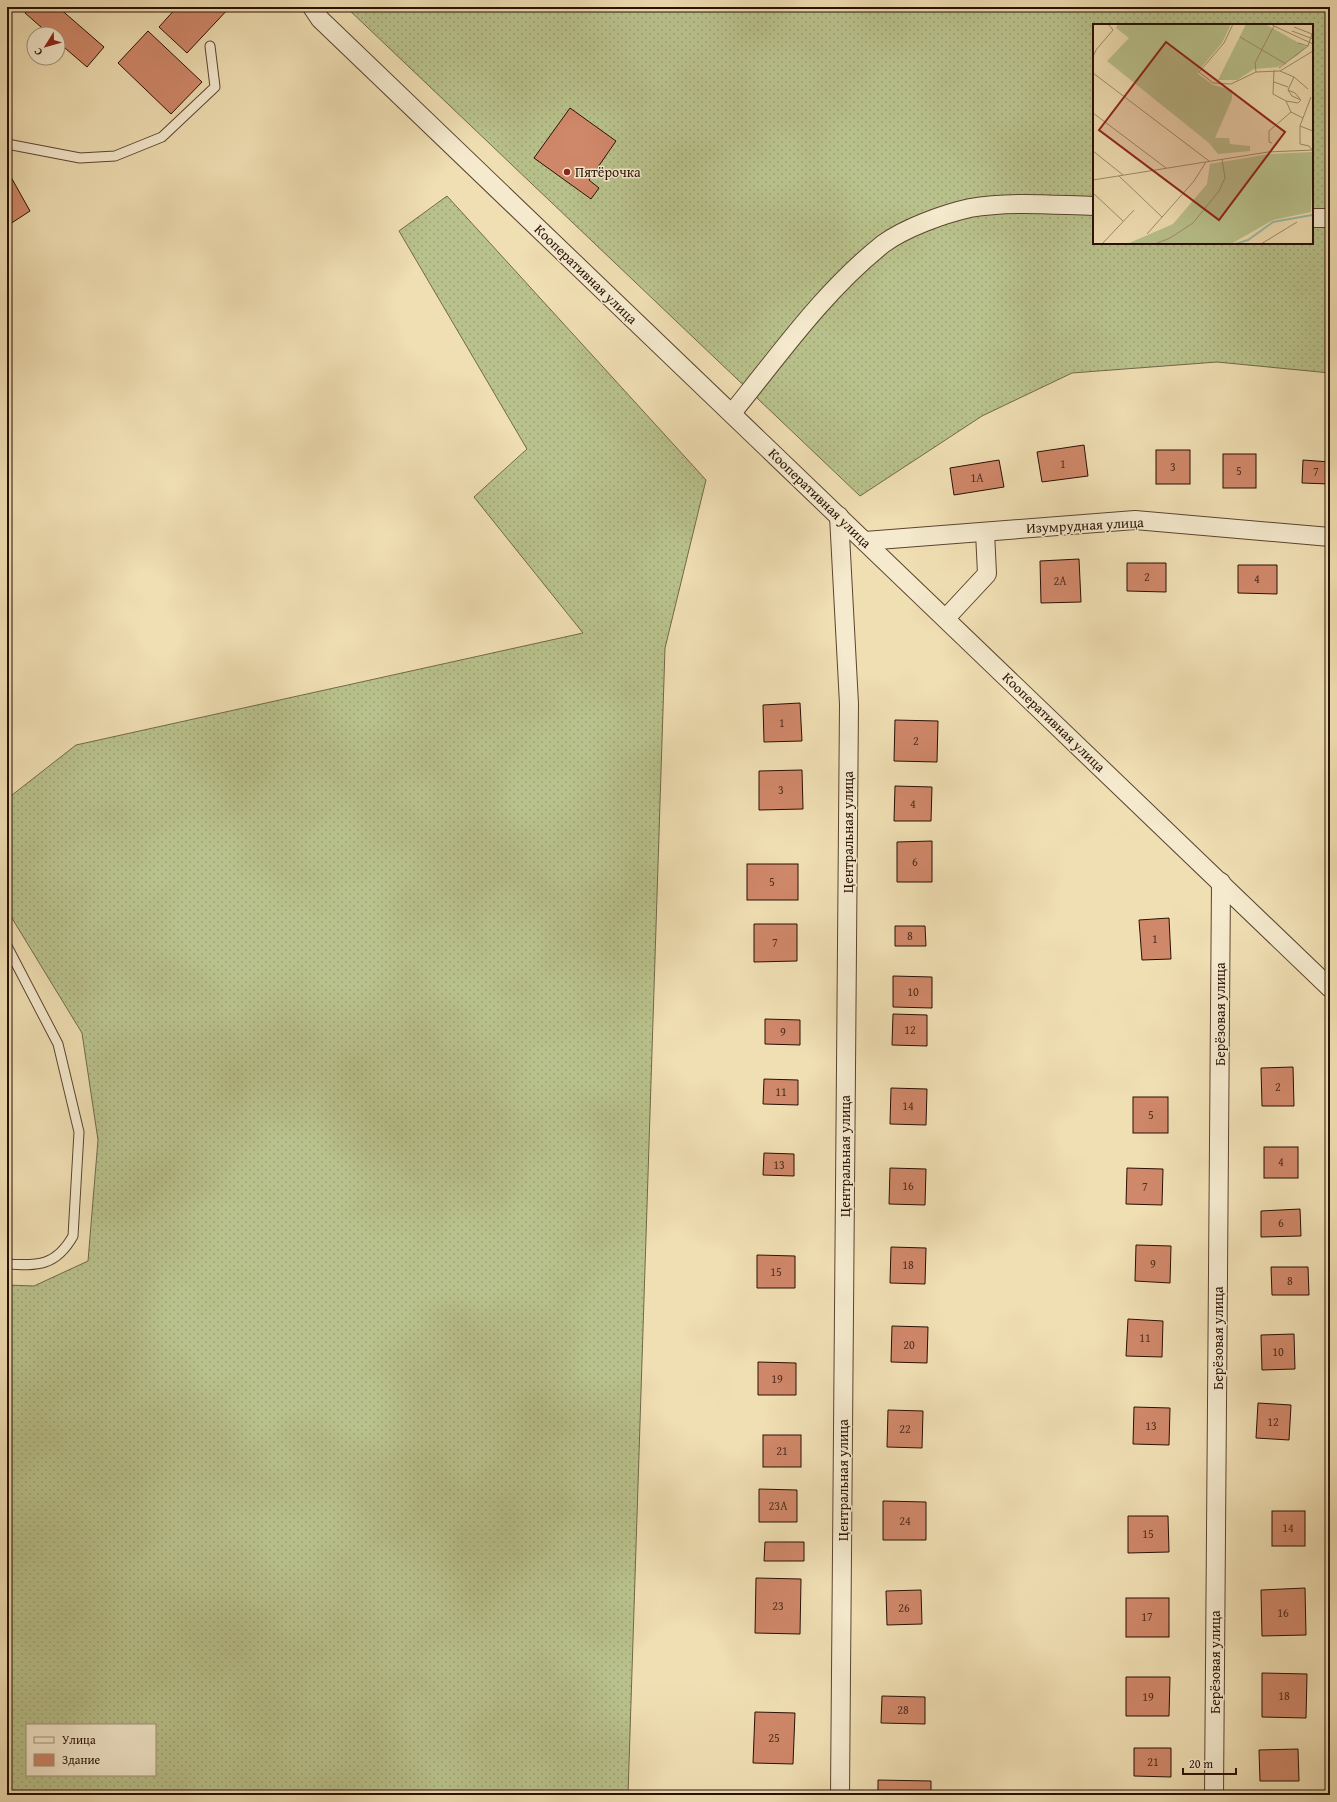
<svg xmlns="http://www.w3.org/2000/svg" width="1337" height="1802" font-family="'Gentium Book Plus',serif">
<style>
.grass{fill:url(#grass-dots);stroke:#716948;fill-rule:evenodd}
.building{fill:#d0886a;stroke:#291004}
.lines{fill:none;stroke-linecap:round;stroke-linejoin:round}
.lane-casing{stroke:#5b4430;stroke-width:11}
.street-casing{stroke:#5b4430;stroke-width:20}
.lane{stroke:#f5eace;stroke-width:9}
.street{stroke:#f5eace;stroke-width:18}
.poi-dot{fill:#8f2418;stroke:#f5eace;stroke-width:1.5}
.labels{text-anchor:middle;stroke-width:3;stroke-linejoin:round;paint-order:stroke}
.number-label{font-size:12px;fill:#532e1e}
.poi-label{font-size:14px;fill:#291004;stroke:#f5eace;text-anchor:start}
.street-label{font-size:14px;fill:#291004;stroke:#f5eace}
.inset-river{fill:none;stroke:#9bbda8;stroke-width:2}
.inset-road{fill:none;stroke:#a08c6d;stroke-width:1}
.view{fill:#8f2418;fill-opacity:0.15;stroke:#8f2418;stroke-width:2}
.inset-edge{fill:none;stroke:#291004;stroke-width:2}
</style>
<defs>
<pattern id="grass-dots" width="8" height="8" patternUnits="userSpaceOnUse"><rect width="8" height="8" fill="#b9c28c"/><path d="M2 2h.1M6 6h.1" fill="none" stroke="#9fa677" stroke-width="1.8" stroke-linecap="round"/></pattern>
</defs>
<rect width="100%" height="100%" fill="#f0dfb3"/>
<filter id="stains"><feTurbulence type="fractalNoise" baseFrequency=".005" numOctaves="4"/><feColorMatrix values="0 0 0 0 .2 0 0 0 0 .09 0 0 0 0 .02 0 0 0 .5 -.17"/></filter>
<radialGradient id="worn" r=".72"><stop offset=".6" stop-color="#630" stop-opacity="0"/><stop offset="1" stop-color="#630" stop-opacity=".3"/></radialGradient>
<g class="grass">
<path d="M346,7H1330V373L1217,362L1072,373L982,416L860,496ZM1094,25H1312V243H1094Z"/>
<path d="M447,196L706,480L665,648L628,1795H7V1285L34,1286L88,1261L98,1140L82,1033L7,910V799L76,745L583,633L474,497L527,449L399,231ZM27,1725H155V1775H27Z"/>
</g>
<g class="building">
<path d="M31,7H58L104,47L87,67L58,42V34H49L25,13Z"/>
<path d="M177,7H230L187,53L159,27Z"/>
<path d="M148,31L202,82L171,114L118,63Z"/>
<path d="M570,108L616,141L589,180L599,188L591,199L534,158Z"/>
<path d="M7,170L30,211L10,224L7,220Z"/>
<path d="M1084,445L1088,476L1042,482L1037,452Z"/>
<rect x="1156" y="450" width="34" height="34"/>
<rect x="1223" y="454" width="33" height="34"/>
<path d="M999,460L1004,487L954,495L950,468Z"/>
<path d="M1303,460L1330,462V484L1302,483Z"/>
<path d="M1079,559L1081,602L1041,603L1040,561Z"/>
<path d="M1127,563H1166V592L1127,591Z"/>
<path d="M1238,565H1277V594L1238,593Z"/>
<path d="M800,703L802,741L764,742L763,705Z"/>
<path d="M895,720L938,721L937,762L894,761Z"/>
<path d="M802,770L803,809L759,810V771Z"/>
<path d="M895,786L932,787L931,821H894Z"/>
<path d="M932,841V882H897V842Z"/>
<rect x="747" y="864" width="51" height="36"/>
<path d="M1169,918L1171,959L1142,960L1139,920Z"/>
<path d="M754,924H797V961L754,962Z"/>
<path d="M895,926H925L926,946H895Z"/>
<path d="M893,976L932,977V1008L893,1007Z"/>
<path d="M893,1014L927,1015V1046L892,1045Z"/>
<path d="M765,1019L800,1020V1045L765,1044Z"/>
<path d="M1293,1067L1294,1106H1262L1261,1068Z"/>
<path d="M764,1079L798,1080V1105L763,1104Z"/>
<path d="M891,1088L927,1089L926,1125L890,1124Z"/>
<rect x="1133" y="1097" width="35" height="36"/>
<rect x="1264" y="1147" width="34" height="31"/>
<path d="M764,1153L794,1154V1176L763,1175Z"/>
<path d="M890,1168L926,1169L925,1205L889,1204Z"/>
<path d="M1127,1168L1163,1169L1162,1205L1126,1204Z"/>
<path d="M1300,1209L1301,1236L1261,1237V1211Z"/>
<path d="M1136,1245L1171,1246L1170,1283L1135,1281Z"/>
<path d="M891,1247L926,1248L925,1284L890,1283Z"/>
<path d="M757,1255L795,1256V1288H757Z"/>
<path d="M1271,1267H1308L1309,1295H1272Z"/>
<path d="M1128,1319L1163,1321L1162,1357L1126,1356Z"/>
<path d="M892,1326L928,1327L927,1363L891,1362Z"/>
<path d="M1294,1334L1295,1369L1262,1370L1261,1335Z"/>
<path d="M758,1362L796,1363V1395H758Z"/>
<path d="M1258,1403L1291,1405L1289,1440L1256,1438Z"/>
<path d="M1134,1407L1170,1408L1169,1445L1133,1444Z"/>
<path d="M888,1410L923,1411L922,1448L887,1447Z"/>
<rect x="763" y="1435" width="38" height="32"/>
<path d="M759,1489L797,1490V1522H759Z"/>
<path d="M883,1501L926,1502V1540H883Z"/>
<rect x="1272" y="1511" width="33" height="35"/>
<path d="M1128,1516H1168L1169,1552L1128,1553Z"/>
<path d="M765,1542H804V1561H764Z"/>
<path d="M756,1578L801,1579L800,1634L755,1633Z"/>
<path d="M1305,1588L1306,1635L1262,1636L1261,1590Z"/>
<path d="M921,1590L922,1624L887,1625L886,1591Z"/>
<rect x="1126" y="1598" width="43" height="39"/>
<path d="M1262,1673L1307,1674L1306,1718L1262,1717Z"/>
<path d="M1126,1677H1170L1169,1716H1126Z"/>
<path d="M882,1696L925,1697V1724L881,1723Z"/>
<path d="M755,1712L795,1713L793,1764L753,1763Z"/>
<path d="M1134,1748H1171V1777L1134,1776Z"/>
<path d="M1298,1749L1299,1781H1260L1259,1750Z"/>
<path d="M878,1780L931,1781V1795H878Z"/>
</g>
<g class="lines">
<g class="lane-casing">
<g id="lane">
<path d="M7,144L80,158L115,156L162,137L215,87L210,46"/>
<path d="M7,946L58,1044L79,1132L73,1236C56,1266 38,1266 7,1264"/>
</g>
</g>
<g class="street-casing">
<g id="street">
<path d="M312,7L320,19L1330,988"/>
<path d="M1312,218H1330"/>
<path d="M732,413C780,354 823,292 883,244C905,228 943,214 970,208C1010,201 1053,205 1094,206"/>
<path d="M839,516L849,704L840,1795"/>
<path d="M865,541L1135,520L1330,537"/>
<path d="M946,618L987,574L985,532"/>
<path d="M1214,1795L1221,882"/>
</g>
</g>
<use href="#lane" class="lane"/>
<use href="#street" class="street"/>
</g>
<circle class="poi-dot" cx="567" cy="172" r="4"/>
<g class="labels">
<g class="number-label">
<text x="1063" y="468">1</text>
<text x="1173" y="471">3</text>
<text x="1239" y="475">5</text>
<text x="1316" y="476">7</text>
<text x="977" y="482">1А</text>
<text x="1147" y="581">2</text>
<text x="1257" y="583">4</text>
<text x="1060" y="585">2А</text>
<text x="782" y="727">1</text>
<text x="916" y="745">2</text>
<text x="781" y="794">3</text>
<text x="913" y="808">4</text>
<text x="915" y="866">6</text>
<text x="772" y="886">5</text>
<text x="910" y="940">8</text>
<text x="1155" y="943">1</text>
<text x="775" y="947">7</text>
<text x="913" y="996">10</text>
<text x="910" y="1034">12</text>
<text x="783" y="1036">9</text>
<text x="1278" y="1091">2</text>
<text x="781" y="1096">11</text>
<text x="908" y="1110">14</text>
<text x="1151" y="1119">5</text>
<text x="1281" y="1166">4</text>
<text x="779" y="1169">13</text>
<text x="908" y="1190">16</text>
<text x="1145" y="1191">7</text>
<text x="1281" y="1227">6</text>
<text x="1153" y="1268">9</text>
<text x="908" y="1269">18</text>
<text x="776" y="1276">15</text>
<text x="1290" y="1285">8</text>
<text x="1145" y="1342">11</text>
<text x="909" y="1349">20</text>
<text x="1278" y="1356">10</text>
<text x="777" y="1383">19</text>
<text x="1273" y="1426">12</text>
<text x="1151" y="1430">13</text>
<text x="905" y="1433">22</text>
<text x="782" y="1455">21</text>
<text x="778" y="1510">23А</text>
<text x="905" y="1525">24</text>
<text x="1288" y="1532">14</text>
<text x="1148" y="1538">15</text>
<text x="778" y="1610">23</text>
<text x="904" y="1612">26</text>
<text x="1283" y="1617">16</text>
<text x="1147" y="1621">17</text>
<text x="1284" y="1700">18</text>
<text x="1148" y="1701">19</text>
<text x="903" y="1714">28</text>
<text x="774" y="1742">25</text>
<text x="1153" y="1766">21</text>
</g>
<g class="poi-label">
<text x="575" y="177">Пятёрочка</text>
</g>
<g class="street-label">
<text transform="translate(586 274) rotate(44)" y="5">Кооперативная улица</text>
<text transform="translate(820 498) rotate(44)" y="5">Кооперативная улица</text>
<text transform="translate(1085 525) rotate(-3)" y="5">Изумрудная улица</text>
<text transform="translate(1054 722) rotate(44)" y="5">Кооперативная улица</text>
<text transform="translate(848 832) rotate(-90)" y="5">Центральная улица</text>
<text transform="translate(1220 1014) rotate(-90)" y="5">Берёзовая улица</text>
<text transform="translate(845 1156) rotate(-90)" y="5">Центральная улица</text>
<text transform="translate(1218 1338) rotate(-90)" y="5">Берёзовая улица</text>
<text transform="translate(843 1480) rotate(-90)" y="5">Центральная улица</text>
<text transform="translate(1215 1662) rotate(-90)" y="5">Берёзовая улица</text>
</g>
</g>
<g transform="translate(1093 24)">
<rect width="220" height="220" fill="#f0dfb3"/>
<path d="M25,0H138L129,19L106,46L105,50L120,61L139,66V75L122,114H136L137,120L157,122V127L125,130L116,119L14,37L36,14L23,4ZM153,0H172L213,23L205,31L185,43L161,45L144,56H125ZM220,128L218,188L180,196L138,220H34L80,200L114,160L117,140L176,130Z" fill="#b9c28c"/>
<path class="inset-river" d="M142,220L155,216L180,198L219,191"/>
<path class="inset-road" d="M140,0L131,19L106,48L120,59L138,60L163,48L187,47L220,27M181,2L220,20M201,3L219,10L215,22L205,19M199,7L220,15M147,13L193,40M0,33L3,26L20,6L15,0M186,44L215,22M181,46L180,70L193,77M187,47L201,53L195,66L199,72L208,76L205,79L193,77L198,88M163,48L162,39L181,2L178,0M0,49L116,137M201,53L215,65M181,58L195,63M195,66L202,69L207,75M0,89L73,144M210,94L218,73M207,102V120L216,122L220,127M179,119L176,118V107L198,88L210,94L207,102L220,107M0,127L30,151M26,152L69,193M0,156L175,128L220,126M0,169L30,197M54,210L101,157L113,138M9,220L41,186M62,220L77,214L100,199L126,167L132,154L129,135M168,220L204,198"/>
<path class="view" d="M73,18L192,108L126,196L6,106Z"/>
<rect width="220" height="220" class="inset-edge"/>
</g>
<rect width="1337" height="1802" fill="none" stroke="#f0dfb3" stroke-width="24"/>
<rect x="8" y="8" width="1321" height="1786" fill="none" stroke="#291004" stroke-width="2"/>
<rect x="12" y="12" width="1313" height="1778" fill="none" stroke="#291004"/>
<rect x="26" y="1724" width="130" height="52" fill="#f5eace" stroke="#a3937d"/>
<rect x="34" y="1737" width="20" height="6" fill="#f5eace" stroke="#a3937d"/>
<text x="62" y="1744" font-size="12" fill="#291004">Улица</text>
<rect x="34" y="1754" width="20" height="12" fill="#d0886a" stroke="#a3937d"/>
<text x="62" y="1764" font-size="12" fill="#291004">Здание</text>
<g transform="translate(46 46) rotate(233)"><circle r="19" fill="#f5eace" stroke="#a3937d"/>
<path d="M0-3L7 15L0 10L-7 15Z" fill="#8f2418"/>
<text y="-6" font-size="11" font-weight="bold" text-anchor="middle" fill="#291004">С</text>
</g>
<path d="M1183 1768v6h53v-6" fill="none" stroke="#291004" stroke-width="2"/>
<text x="1189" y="1768" font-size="12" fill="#291004" stroke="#f5eace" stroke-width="3" paint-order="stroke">20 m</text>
<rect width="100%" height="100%" filter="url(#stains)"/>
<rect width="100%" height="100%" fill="url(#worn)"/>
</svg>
